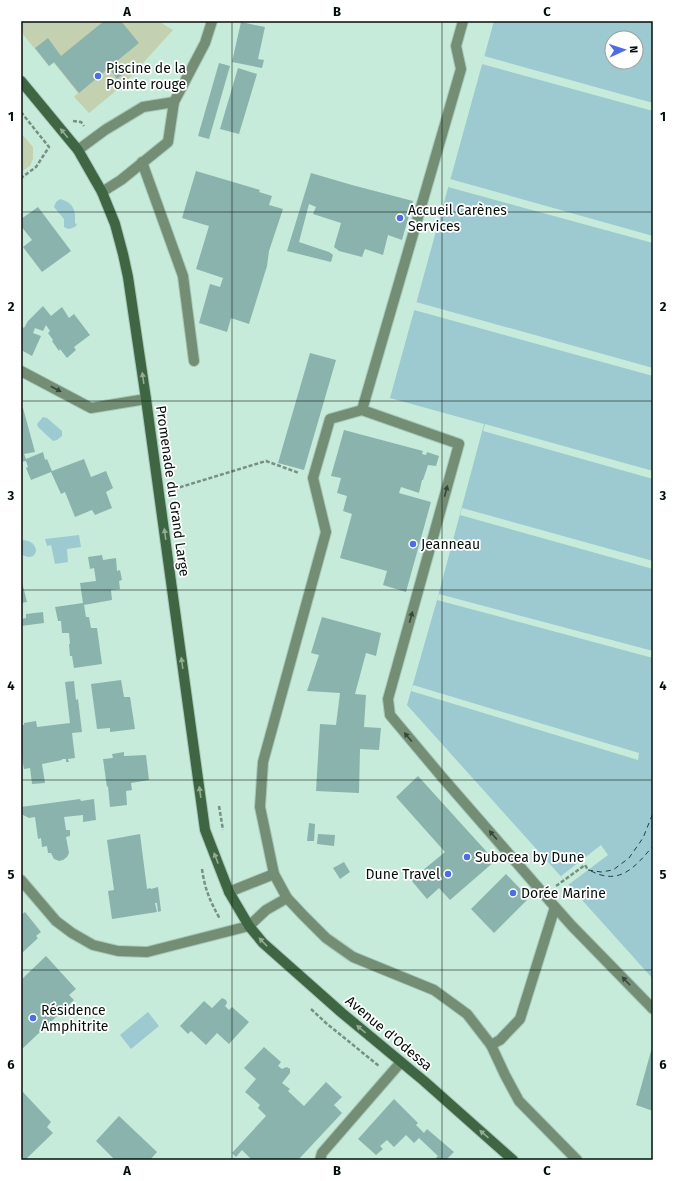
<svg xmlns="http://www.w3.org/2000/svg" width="674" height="1181" font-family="'Fira Sans',sans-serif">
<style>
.green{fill:#c4d1b1}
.water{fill:#9dcad0;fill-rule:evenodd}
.pier{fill:#c7ebda}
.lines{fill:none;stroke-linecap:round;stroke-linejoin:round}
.ferry{stroke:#184247;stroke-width:1;stroke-dasharray:5 4;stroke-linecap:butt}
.building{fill:#8ab3ad}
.lane-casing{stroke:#a8c8b9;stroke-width:12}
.street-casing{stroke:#a8c8b9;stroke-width:12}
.secondary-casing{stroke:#a8c8b9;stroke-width:12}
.path{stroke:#779084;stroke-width:2.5;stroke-dasharray:4 2;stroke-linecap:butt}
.lane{stroke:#748e75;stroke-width:10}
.street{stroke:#748e75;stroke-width:10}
.secondary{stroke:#3f6642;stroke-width:10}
.oneway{fill:#95ab97}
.oneway2{fill:#36483a}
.grid{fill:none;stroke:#040f0a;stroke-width:1;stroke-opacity:0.55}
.poi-dot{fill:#4c6ee2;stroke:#fff;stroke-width:1.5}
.labels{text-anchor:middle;stroke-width:3.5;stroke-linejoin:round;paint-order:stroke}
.poi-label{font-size:14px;fill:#040f0a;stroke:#fff;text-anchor:start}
.street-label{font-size:14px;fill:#040f0a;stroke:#fff}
.neatline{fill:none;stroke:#040f0a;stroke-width:1.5}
.grid-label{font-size:13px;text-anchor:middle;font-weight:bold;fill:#040f0a}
</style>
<rect width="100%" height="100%" fill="#c7ebda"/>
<g class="green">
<path d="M21,21H158L173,30L123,85L89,113L74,97L78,93L54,63L49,66L21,32Z"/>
<path d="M21,133L33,147V159L30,166L21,172Z"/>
</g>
<g class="water">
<path d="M494,21H653V979L407,705L437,600L484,424L390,398ZM612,38H636V62H612Z"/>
<path d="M60,199C74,202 76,212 75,223L77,225C73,229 68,230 64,227V219L54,207L56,202Z"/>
<path d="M43,417L47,418L62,431V436L57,440L53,441L38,427L37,424Z"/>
<path d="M79,535L81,547L67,549L68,562L55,564L51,545L47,546L45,539Z"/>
<path d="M21,540C28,540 34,542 36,550C35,559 27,558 21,554Z"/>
<path d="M148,1012L159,1026L131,1049L120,1035Z"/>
</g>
<g class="pier">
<path d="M484,56L653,103V111L482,64Z"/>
<path d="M450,179L653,236V243L448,187Z"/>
<path d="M416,302L653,368V376L414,310Z"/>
<path d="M485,424L653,471V479L483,431Z"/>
<path d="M462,508L653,561V569L460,515Z"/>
<path d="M439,594L653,651V658L437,600Z"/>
<path d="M413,685L639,753L638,760L411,691Z"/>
<path d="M601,845L608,855L568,885L561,876Z"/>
</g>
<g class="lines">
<g class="ferry">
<path d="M588,870L601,872L613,870L629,858L643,838L653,813"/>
<path d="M591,871C620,886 635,867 653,846"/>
</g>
</g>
<g class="building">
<path d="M104,21H121L139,43L117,61L126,72L117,79L109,68L79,93L54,62L49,66L35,48L48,38L61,56Z"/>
<path d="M241,22L265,27L258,59L264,60L262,68L232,62Z"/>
<path d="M219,63L230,66L209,139L198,136Z"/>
<path d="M238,68L257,74L239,134L220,129Z"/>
<path d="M196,171L260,190L259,192L272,196L269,205L283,209L269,251L267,266L249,324L231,318L227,332L199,323L210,284L220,287L223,278L196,269L209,226L182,218Z"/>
<path d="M311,173L352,185L413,201L402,240L388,235L383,255L365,249L362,257L339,251L334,247L341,223L313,214L316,207L309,204L299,242L329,252L333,255L331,262L287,251Z"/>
<path d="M38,207L71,251L42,272L23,247L32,240L21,226V219Z"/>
<path d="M43,306L51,316L62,307L69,318L74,314L90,335L74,347L76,350L67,358L60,349L59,351L52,341L53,340L48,333L50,331L46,325L43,331L35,328L33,333L41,336L32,356L21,350V326L24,328L28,321Z"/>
<path d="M310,353L336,360L304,470L278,463Z"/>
<path d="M21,408H23L35,452L24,454L26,459L43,452L45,460L47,459L52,471L84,459L91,477L106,471L113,488L106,492L112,508L95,515L92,510L75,517L65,492L61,494L51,472L31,480L26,468L28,467L26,461L21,462Z"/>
<path d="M344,430L423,451L422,454L426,455L427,452L439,456L436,466L428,465L423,480H422L419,493L401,487L399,493L431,502L406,592L383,585L387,571L340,558L352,514L343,511L347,496L337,493L341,478L331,476Z"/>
<path d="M102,555L103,560L116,558L117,571L120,570L122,580L119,581L120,589L111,590L112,600L84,605L86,617H89L91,628H97L102,664L74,668L72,656H70L69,644H70L69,633H62L61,621H58L55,607L83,603L80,583L96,581L94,568L90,569L88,557Z"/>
<path d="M21,578L27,602L21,603Z"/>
<path d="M43,612L44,623L21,626V619L26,618V614Z"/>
<path d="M322,617L381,633L376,656L366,653L355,694L366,695L364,727L381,728L379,750L360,749L359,793L316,791L320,724L336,725L340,693L307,691L319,655L311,653Z"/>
<path d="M121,680L124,697H130L135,729L110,732V728L97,729L91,684Z"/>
<path d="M74,681L76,700L78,699L82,732L72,733L75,758L68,759L69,762H66V759H62V760L42,764L45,783L32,784L30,768L24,769L21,751V725H24V723L36,721L37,727L70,723L65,682Z"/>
<path d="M124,752V756L146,755L149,780L131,783L132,790L126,791L127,805L110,807L108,786L107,787L103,759L113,758L112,754Z"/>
<path d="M418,776L495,861L450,900L439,888L427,899L411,880L445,852L396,797Z"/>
<path d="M80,799L81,801L94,799L96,820L83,822V815L64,817L66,830H70V836L66,837L69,853L67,857L63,860L59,861L54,859L51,853H48L47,846L42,847L41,838L38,839L35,817L29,818L21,814V807Z"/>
<path d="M309,823L315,824L314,841H307Z"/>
<path d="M140,834L147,889L150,888L151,889L158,887L161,911L158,912L157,903H155L157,912L112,919L108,891L114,890L107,840Z"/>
<path d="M318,834L335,835L334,846L317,844Z"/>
<path d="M344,862L350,872L340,879L333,868Z"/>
<path d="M506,874L529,898L494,933L471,909Z"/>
<path d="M25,912L41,932L36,936L38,938L21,954V915Z"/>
<path d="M46,956L76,989L69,995L74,1000L21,1050V980Z"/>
<path d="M222,998L226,1000L227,1003L225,1006L229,1010L232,1007L249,1022L229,1044L217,1033L206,1045L191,1031L188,1034L180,1026L204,1001L212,1008Z"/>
<path d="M653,1044V1111L636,1105Z"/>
<path d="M264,1047L281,1062L278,1066L282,1069L284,1068L287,1067L290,1069V1073L282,1083L290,1089L288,1091L304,1106L326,1082L342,1097L334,1105L342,1113L298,1160H252L242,1150L236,1157L232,1153L266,1116L258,1108L260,1105L245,1092L256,1079L244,1068Z"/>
<path d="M21,1090L51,1122L47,1127L53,1133L25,1160H21Z"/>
<path d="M394,1099L418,1123L416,1125L424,1133L427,1129L454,1152L446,1160H436L435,1159L438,1156L419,1138L414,1143L406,1135L394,1147L387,1140L380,1146L383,1149L376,1155L358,1139Z"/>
<path d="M119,1116L157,1152L150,1160H115L96,1141Z"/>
</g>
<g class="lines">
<g class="lane-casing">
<g id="lane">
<path d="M174,102L205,43L212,21"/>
<path d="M78,150L105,130L143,107L174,102L168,142L121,180L102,192"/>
<path d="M142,162L183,276L194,361"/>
<path d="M362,410L461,69L456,46L463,21"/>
<path d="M229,892L274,874"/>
<path d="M249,926L266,910L287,898"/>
<path d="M491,1045L500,1040L520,1019L555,907"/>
<path d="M577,1160L519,1101L505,1075L491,1045L467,1014L434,990L353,957L326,938L303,915L287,898L274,874L260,807L263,762L326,532L313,478L330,419L362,410L459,444L388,699L390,715L442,777L555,907L572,926L653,1009"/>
</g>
</g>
<g class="street-casing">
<g id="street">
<path d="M21,371L91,408L146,399"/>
<path d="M21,880L56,921L72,933L93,945L118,951L147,952L249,926"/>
<path d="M320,1160L322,1153L401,1062"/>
</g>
</g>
<g class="secondary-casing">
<path id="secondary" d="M21,81L78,150L102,192L115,224L123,254L128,277L146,399L205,830L229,892L249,926L263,943L342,1013L424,1081L513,1160"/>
</g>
<g class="path">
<path d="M21,112L49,147L36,167L21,178"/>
<path d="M73,121L81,122L84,126"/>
<path d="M174,489L266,461L299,473"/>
<path d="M219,806L223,830"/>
<path d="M202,869C205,890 210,901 220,919"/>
<path d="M556,886L585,865L588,870"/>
<path d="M311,1009L326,1023L379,1066"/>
</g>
<use href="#lane" class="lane"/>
<use href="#street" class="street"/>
<use href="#secondary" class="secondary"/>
</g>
<defs><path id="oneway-solid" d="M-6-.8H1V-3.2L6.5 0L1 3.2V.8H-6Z"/></defs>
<g class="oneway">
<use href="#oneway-solid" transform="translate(64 133) rotate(-129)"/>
<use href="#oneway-solid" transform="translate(143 378) rotate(-98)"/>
<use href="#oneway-solid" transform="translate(165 534) rotate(-98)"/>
<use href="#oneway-solid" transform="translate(182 663) rotate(-98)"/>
<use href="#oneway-solid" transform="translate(200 792) rotate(-98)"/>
<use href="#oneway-solid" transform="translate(216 858) rotate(-111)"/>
<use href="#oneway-solid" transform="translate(263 942) rotate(-134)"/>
<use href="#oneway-solid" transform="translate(361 1029) rotate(-140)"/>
<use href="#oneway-solid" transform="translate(484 1134) rotate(-139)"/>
</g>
<g class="oneway2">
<use href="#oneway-solid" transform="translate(56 389) rotate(28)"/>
<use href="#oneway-solid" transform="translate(446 491) rotate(-75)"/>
<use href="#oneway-solid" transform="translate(411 617) rotate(-75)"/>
<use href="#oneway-solid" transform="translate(408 737) rotate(-130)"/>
<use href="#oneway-solid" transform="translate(493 835) rotate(-131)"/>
<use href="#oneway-solid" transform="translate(626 981) rotate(-134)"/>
</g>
<path class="grid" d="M232,21V1160M442,21V1160M21,212H653M21,401H653M21,590H653M21,780H653M21,970H653"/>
<g class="poi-dot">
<circle cx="98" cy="76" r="4"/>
<circle cx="400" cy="218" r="4"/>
<circle cx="413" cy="544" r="4"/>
<circle cx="467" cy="857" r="4"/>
<circle cx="448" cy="874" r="4"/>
<circle cx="513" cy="893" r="4"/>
<circle cx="33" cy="1018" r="4"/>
</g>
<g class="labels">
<g class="poi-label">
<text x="106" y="73">Piscine de la<tspan x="106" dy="16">Pointe rouge</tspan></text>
<text x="408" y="215">Accueil Carènes<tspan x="408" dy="16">Services</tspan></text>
<text x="421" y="549">Jeanneau</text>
<text x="475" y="862">Subocea by Dune</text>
<text x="440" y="879" text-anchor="end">Dune Travel</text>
<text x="521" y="898">Dorée Marine</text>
<text x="41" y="1015">Résidence<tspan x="41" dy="16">Amphitrite</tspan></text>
</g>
<g class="street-label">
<text transform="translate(173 491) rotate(82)" y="5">Promenade du Grand Large</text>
<text transform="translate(389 1033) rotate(40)" y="5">Avenue d'Odessa</text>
</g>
</g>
<rect width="674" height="1181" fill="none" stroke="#ffffff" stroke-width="44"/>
<g transform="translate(624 50) rotate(87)"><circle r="19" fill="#ffffff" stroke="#9b9f9d"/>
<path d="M0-3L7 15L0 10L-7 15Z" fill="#4c6ee2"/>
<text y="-6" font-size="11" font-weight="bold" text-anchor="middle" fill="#040f0a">N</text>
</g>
<rect x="22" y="22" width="630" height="1137" class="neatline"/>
<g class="grid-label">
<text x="127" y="16">A</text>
<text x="337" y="16">B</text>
<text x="547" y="16">C</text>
<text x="11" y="121">1</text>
<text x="663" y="121">1</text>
<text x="11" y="311">2</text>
<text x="663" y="311">2</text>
<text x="11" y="500">3</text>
<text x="663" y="500">3</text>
<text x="11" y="690">4</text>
<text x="663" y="690">4</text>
<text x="11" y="879">5</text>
<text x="663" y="879">5</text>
<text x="11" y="1069">6</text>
<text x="663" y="1069">6</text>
<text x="127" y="1175">A</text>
<text x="337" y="1175">B</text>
<text x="547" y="1175">C</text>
</g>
</svg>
